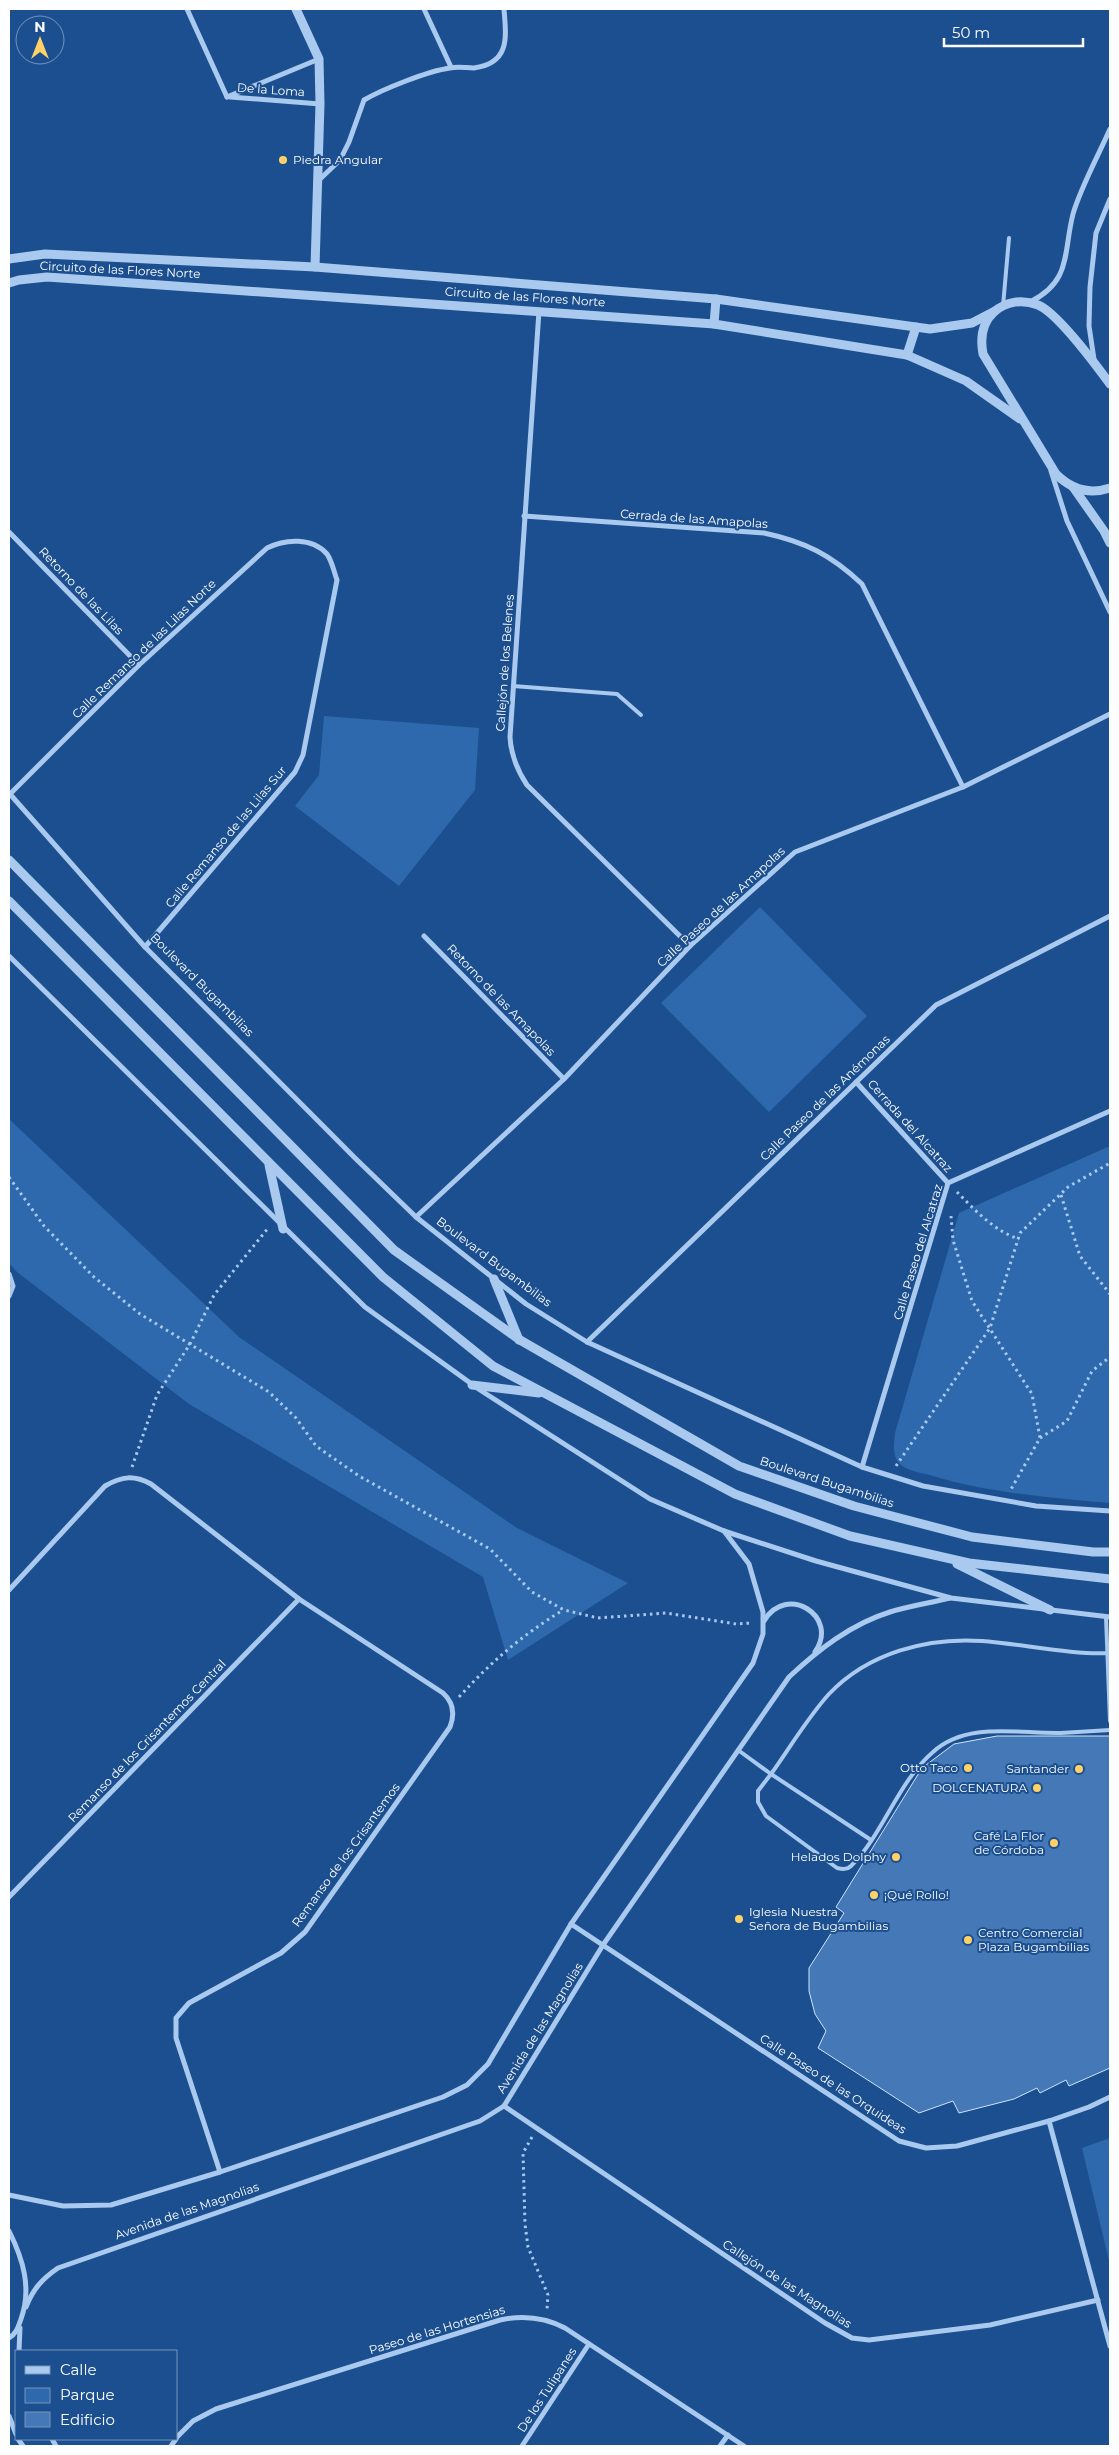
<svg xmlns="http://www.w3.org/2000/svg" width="1119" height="2455" font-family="Montserrat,sans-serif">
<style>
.green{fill:#2e69ad}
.building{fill:#4478b7;stroke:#cfe3fa}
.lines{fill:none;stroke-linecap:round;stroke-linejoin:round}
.path{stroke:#a9c9ee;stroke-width:3;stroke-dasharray:2.5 4;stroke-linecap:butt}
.service{stroke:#a9c9ee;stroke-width:4}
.minor{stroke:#a9c9ee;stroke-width:5}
.tertiary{stroke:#a9c9ee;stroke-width:9}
.poi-dot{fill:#ffd166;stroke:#1b4f8f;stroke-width:2}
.labels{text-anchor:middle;stroke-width:4;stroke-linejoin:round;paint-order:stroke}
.street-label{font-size:12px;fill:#fff;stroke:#1b4f8f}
.poi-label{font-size:12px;fill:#fff;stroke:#1b4f8f;text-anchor:end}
</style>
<rect width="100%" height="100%" fill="#1b4f8f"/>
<g class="green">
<path d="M324,716L479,728L475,790L399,886L295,806L319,775Z"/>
<path d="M760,907L867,1016L769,1112L661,1003Z"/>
<path d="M9,1119L239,1337L517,1528L628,1583L508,1660L483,1577L189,1404L17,1272L9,1263Z"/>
<path d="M1110,1146V1503C1051,1498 990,1493 933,1476C924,1473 912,1472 904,1467C891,1460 894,1445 895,1433L959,1213Z"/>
<path d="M1110,2138V2265L1082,2148Z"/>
</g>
<path class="building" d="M997,1736H1110V2068L1069,2086L1066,2080L1040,2093L1037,2088L1014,2099L959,2113L953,2101L919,2113L818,2048L826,2031L815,2014L809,1991V1968L844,1913L836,1907L922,1768L954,1744Z"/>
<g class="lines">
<g class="path">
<path d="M9,1177L44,1226L94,1277L140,1314L269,1392L296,1418L316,1446L359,1476L490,1549L532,1592L564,1610L598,1618L666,1613L736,1624L752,1623"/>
<path d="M957,1192C975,1210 994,1231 1019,1239"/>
<path d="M1061,1195L1080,1256L1110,1294"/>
<path d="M951,1216L953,1240L972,1301L1032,1394L1040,1438L1010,1491"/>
<path d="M1040,1438L1067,1421L1092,1371L1110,1357"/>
<path d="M896,1466L990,1328L1020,1233L1068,1187L1110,1163"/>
<path d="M132,1467L157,1395L190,1344L214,1295L269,1227"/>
<path d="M459,1697C493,1660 520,1637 563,1610"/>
<path d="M532,2137L523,2153L525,2224L528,2247L548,2295L547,2309"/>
</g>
<g class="service">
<path d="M1003,306L1009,238"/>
<path d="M513,686L617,694L641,715"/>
<path d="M1106,1617L1110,1721"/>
<path d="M738,1750L771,1774C789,1749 808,1717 829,1694C868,1653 927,1637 982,1641C1022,1644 1071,1655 1110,1653"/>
<path d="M871,1840L771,1774L758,1791V1802L766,1816L837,1868C842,1869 847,1870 851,1866C884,1833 897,1783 933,1752C967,1721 1019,1734 1061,1733C1077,1732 1094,1731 1110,1730"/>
</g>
<g class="minor">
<path d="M187,9L227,97"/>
<path d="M424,9L451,67"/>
<path d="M227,97L319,59"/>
<path d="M230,97L320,104"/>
<path d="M318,181L340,160L349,142L364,100C383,89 428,71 450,68C458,66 466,68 474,68C511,63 506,36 504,9"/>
<path d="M1030,302C1072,281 1063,253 1073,214C1080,189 1099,154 1110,129"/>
<path d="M539,311L510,737C511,755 517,770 527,785L690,946"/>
<path d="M1094,359L1089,326L1090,287L1096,233L1110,199"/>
<path d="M1051,471L1067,521L1110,612"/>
<path d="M524,516L764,533C806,542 831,555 862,584L963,787"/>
<path d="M9,532L139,665"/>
<path d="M9,793L145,947L355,1158L416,1217L526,1304L587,1342L862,1467L923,1486L1036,1506L1110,1511"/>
<path d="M10,794L139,665L267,548C285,539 312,537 327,554C332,561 334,572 337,580L303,755L295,772L145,947"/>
<path d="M424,936L564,1079"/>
<path d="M9,956L365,1307L480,1390L650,1499L724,1531L816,1561L951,1598L1110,1617"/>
<path d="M856,1082L948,1183"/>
<path d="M416,1217L564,1079L690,946L795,852L963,787L1110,714"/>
<path d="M9,1274L13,1286L9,1296"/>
<path d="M587,1342L936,1005L1110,916"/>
<path d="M862,1467L948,1183L1110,1111"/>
<path d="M9,1590L105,1486C122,1476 134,1475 151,1484L299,1599L443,1693C454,1703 455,1714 450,1727L305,1932L281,1953L189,2003L176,2018V2038L220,2172"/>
<path d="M764,1621C786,1583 840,1616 815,1652"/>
<path d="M9,1897L299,1599"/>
<path d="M571,1924L899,2141L926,2148L957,2146L1049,2121L1089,2107L1110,2097"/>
<path d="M504,2106L825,2323L852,2338L869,2340L990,2325L1098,2300"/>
<path d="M1049,2121L1110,2346"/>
<path d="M9,2195L63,2206L111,2205L220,2172L443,2097L467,2085L488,2064L571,1924L753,1663L763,1634V1612L749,1564L724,1531"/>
<path d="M9,2231C23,2259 32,2288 21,2319C18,2327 17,2333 9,2338"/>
<path d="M26,2307C33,2289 42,2279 58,2268L480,2121L504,2106L603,1945L789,1677C818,1650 851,1624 890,1612C909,1606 930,1603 950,1598"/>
<path d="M19,2351L20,2328"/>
<path d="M9,2416L16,2434"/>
<path d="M176,2438L193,2421L216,2409L500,2320C523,2315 544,2317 565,2328L744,2446"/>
<path d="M18,2439L23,2446"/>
<path d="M52,2439L56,2446"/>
<path d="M171,2446L176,2439"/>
<path d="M522,2446L589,2344"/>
<path d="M720,2446L728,2435"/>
</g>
<g class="tertiary">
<path d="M296,9L319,59L320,104L315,267"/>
<path d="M9,259L45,254L315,267L716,299L930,329L972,323L995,311"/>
<path d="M9,283L19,280L47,277L714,324L907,355L966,381L1020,419"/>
<path d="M714,324L716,299"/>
<path d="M907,355L916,327"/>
<path d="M1110,384C1096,365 1058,313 1038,305C1023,299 1006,301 994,312C982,323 980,338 983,354L1056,474C1071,489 1089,495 1110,488"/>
<path d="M1073,487L1104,531L1110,543"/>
<path d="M9,860L394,1250L520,1340L739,1466L854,1506L972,1537L1093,1552H1110"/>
<path d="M9,901L383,1277L493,1366L735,1494L850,1536L969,1563L1110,1579"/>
<path d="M269,1165L283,1229"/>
<path d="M494,1279L519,1340"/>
<path d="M472,1385L539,1393"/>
<path d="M957,1564L1050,1610"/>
</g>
</g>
<g class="poi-dot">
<circle cx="283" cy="160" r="5"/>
<circle cx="968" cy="1768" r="5"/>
<circle cx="1079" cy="1769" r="5"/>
<circle cx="1037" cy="1788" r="5"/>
<circle cx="1054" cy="1843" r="5"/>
<circle cx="896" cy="1857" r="5"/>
<circle cx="874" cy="1895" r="5"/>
<circle cx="739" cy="1919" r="5"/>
<circle cx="968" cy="1940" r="5"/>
</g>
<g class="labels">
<g class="street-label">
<text transform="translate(271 90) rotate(4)" y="4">De la Loma</text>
<text transform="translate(120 270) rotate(3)" y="4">Circuito de las Flores Norte</text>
<text transform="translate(525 297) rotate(4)" y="4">Circuito de las Flores Norte</text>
<text transform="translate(694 519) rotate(4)" y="4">Cerrada de las Amapolas</text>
<text transform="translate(81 591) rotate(46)" y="4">Retorno de las Lilas</text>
<text transform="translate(144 649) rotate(-44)" y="4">Calle Remanso de las Lilas Norte</text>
<text transform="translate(505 663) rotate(-86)" y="4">Callejón de los Belenes</text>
<text transform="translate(226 837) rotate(-50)" y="4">Calle Remanso de las Lilas Sur</text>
<text transform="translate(721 907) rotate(-43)" y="4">Calle Paseo de las Amapolas</text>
<text transform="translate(202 985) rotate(45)" y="4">Boulevard Bugambilias</text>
<text transform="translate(501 1000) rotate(46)" y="4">Retorno de las Amapolas</text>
<text transform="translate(825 1098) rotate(-44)" y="4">Calle Paseo de las Anémonas</text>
<text transform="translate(910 1126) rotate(48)" y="4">Cerrada del Alcatraz</text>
<text transform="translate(918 1252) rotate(-73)" y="4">Calle Paseo del Alcatraz</text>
<text transform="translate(494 1262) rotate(37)" y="4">Boulevard Bugambilias</text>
<text transform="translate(827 1482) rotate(18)" y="4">Boulevard Bugambilias</text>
<text transform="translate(147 1741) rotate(-46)" y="4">Remanso de los Crisantemos Central</text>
<text transform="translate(346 1855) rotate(-54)" y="4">Remanso de los Crisantemos</text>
<text transform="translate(540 2028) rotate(-58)" y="4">Avenida de las Magnolias</text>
<text transform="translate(833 2084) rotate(33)" y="4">Calle Paseo de las Orquideas</text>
<text transform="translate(187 2211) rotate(-19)" y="4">Avenida de las Magnolias</text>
<text transform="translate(787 2284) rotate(33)" y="4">Callejón de las Magnolias</text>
<text transform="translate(437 2330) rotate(-17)" y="4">Paseo de las Hortensias</text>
<text transform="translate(547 2390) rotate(-57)" y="4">De los Tulipanes</text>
</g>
<g class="poi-label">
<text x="293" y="164" text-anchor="start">Piedra Angular</text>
<text x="958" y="1772">Otto Taco</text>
<text x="1069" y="1773">Santander</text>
<text x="1027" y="1792">DOLCENATURA</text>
<text x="1044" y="1840">Café La Flor<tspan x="1044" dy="14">de Córdoba</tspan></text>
<text x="886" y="1861">Helados Dolphy</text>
<text x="884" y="1899" text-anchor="start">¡Qué Rollo!</text>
<text x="749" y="1916" text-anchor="start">Iglesia Nuestra<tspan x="749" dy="14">Señora de Bugambilias</tspan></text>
<text x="978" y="1937" text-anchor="start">Centro Comercial<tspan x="978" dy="14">Plaza Bugambilias</tspan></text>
</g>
</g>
<rect width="1119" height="2455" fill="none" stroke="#ffffff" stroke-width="20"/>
<rect x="15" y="2350" width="162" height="90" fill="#1b4f8f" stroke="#7695bc"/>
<rect x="25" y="2366" width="25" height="8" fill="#a9c9ee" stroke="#7695bc"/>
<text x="60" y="2375" font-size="15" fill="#ffffff">Calle</text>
<rect x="25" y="2388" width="25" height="15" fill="#2e69ad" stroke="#7695bc"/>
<text x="60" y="2400" font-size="15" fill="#ffffff">Parque</text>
<rect x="25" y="2412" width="25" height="15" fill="#4478b7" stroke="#7695bc"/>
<text x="60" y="2425" font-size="15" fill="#ffffff">Edificio</text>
<g transform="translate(40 40)"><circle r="24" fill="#1b4f8f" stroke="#7695bc"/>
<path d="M0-4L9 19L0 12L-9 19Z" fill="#ffd166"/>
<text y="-8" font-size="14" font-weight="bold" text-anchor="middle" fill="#ffffff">N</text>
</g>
<path d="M944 38v8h139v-8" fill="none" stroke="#ffffff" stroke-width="2.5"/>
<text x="952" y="38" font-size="15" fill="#ffffff" stroke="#1b4f8f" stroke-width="4" paint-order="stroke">50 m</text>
</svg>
